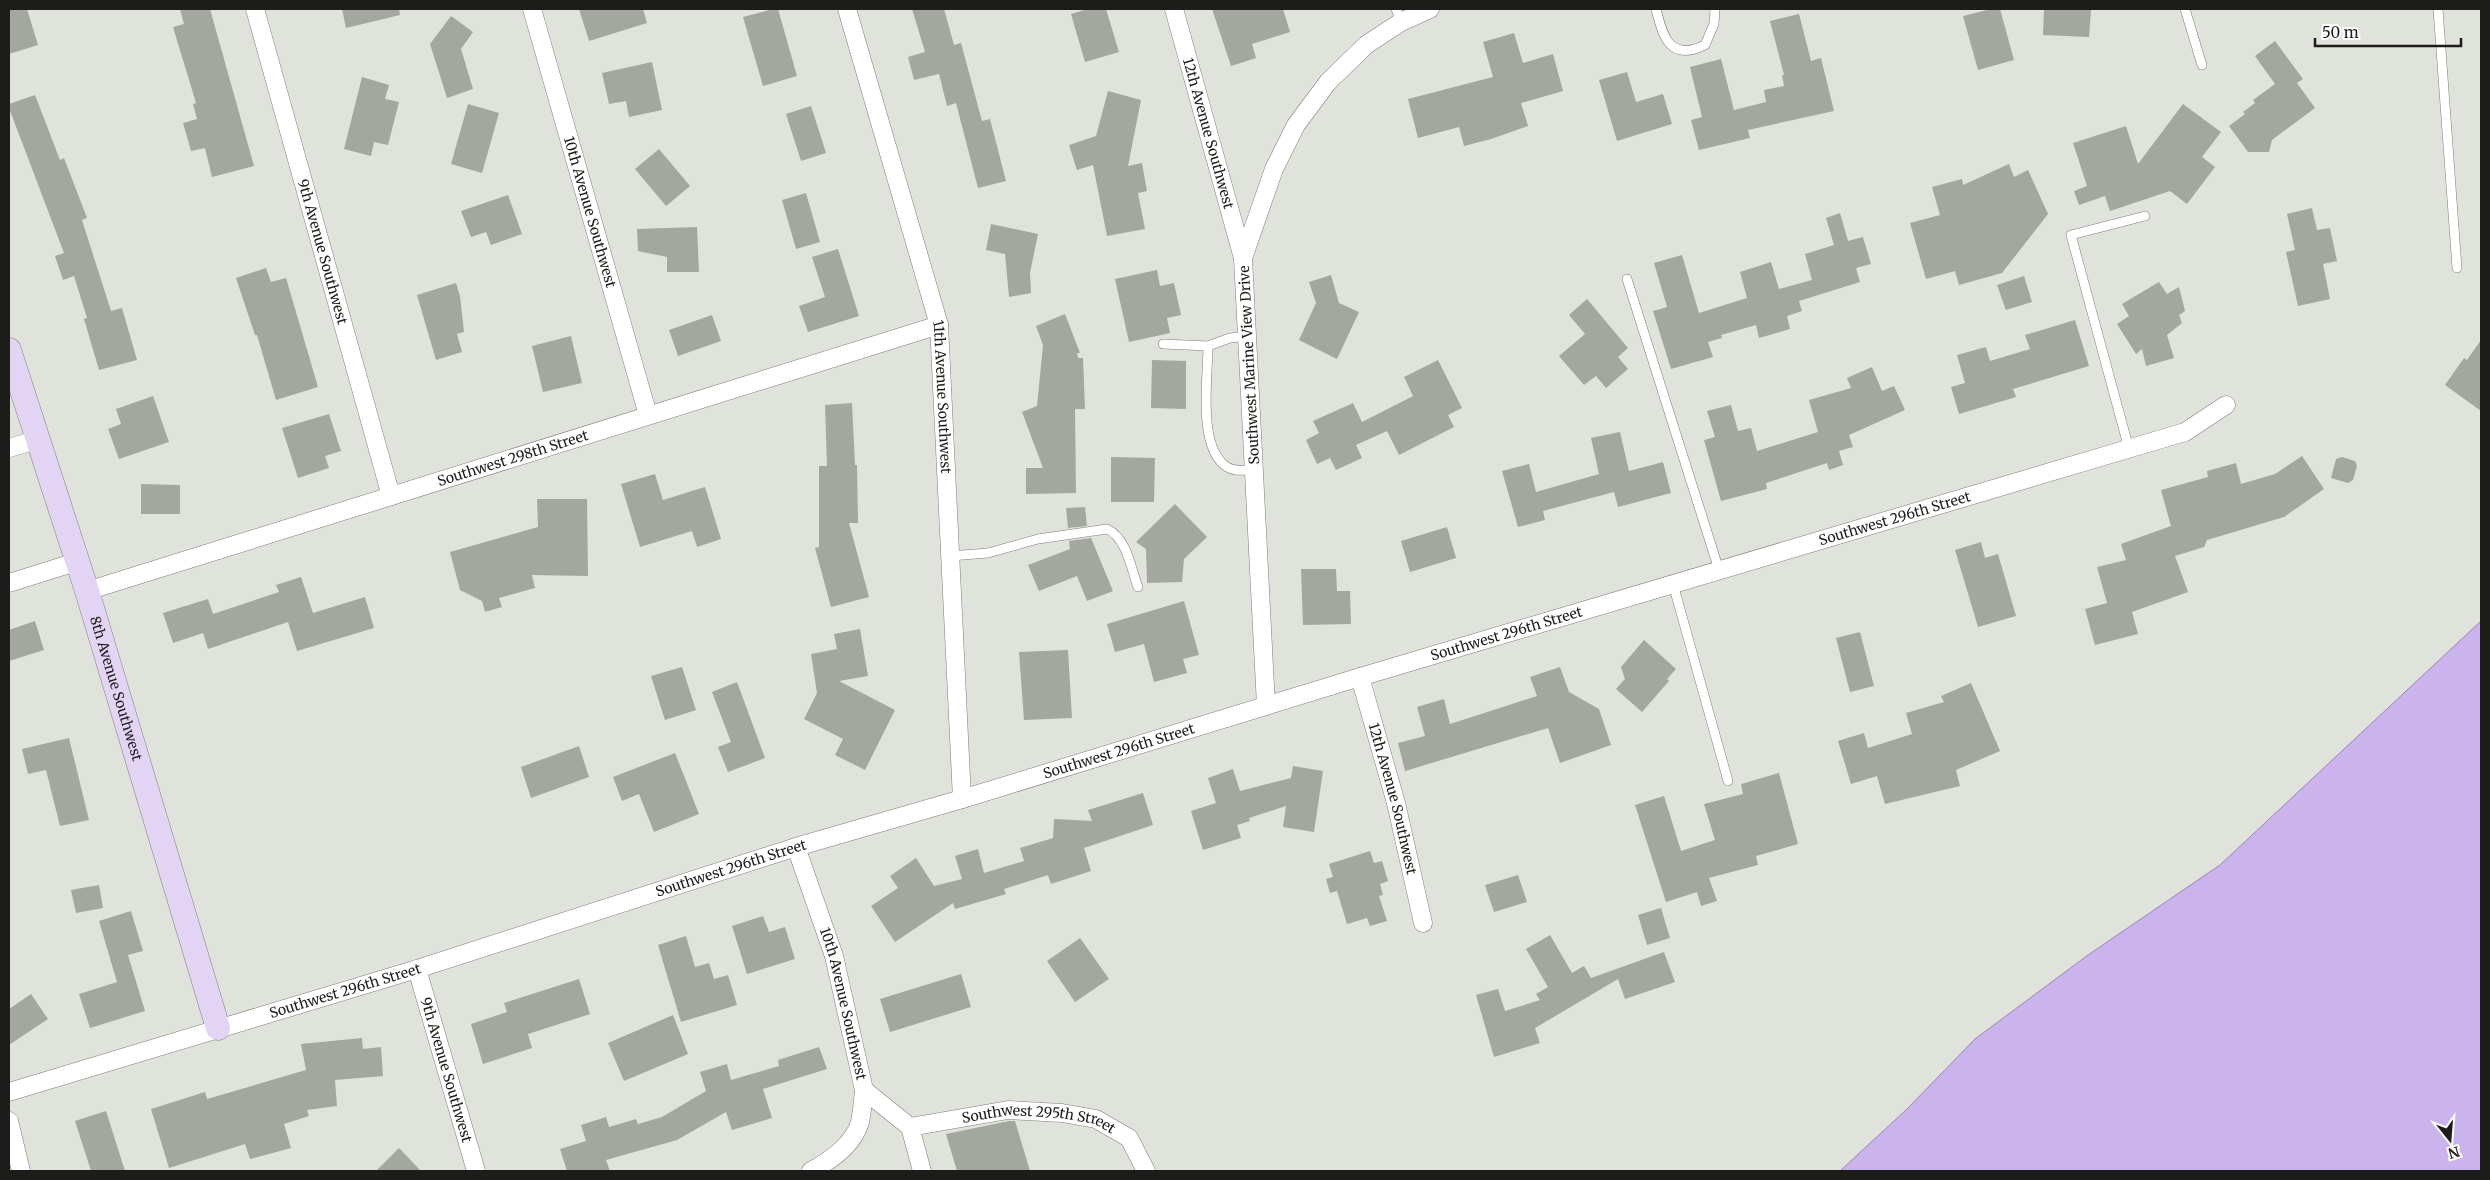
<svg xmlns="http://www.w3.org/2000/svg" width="2490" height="1180" font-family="Merriweather,serif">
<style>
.water{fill:#cbb4ee;stroke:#9687ae}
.building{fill:#a3a7a0}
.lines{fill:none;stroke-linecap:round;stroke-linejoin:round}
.lane-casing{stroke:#7c7f78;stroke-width:10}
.street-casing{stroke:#7c7f78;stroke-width:19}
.secondary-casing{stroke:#7c7f78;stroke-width:25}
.lane{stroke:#fff;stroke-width:9}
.street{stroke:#fff;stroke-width:18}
.secondary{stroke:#e3d4f5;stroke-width:24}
.labels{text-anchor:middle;stroke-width:5;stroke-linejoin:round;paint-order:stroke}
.street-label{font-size:14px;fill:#1c1d1a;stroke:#fff}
</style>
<rect width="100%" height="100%" fill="#dfe3db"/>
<path class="water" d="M2481,621V1171H1840L1907,1109L1975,1039L2088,955L2220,865Z"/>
<g class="building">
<path d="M9,9H27L38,45L9,54Z"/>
<path d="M180,9H210L254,166L212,177L205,148L191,151L183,123L197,119L193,104L196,103L173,27L184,24Z"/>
<path d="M342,9H399L400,15L346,28Z"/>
<path d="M579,9H643L647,23L589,41Z"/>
<path d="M773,9H778L797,76L763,86L743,17Z"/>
<path d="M912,9H944L954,45L961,43L982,121L990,119L1006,181L978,188L956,103L947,106L939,74L914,80L908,57L925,52Z"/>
<path d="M1088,9H1106L1119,52L1085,62L1071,14Z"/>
<path d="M1212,9H1283L1290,32L1252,44L1256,58L1231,66Z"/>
<path d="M1991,9H2000L2014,60L1978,70L1963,16Z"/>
<path d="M2044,9L2091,10L2089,37L2043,35Z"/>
<path d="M1799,14L1811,61L1821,58L1834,111L1748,130L1750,138L1699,150L1691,120L1702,117L1690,67L1721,59L1734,110L1766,102L1764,90L1784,86L1782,75H1784L1770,21Z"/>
<path d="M451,16L473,32L461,49L473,89L447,98L430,44Z"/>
<path d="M1514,33L1523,63L1553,54L1563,91L1521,103L1528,126L1491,139L1464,146L1459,127L1418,138L1408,99L1493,77L1483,42Z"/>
<path d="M2275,41L2303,79L2297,83L2315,108L2272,140L2269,152H2248L2229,126L2245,114L2243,112L2255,103L2253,100L2275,84L2255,56Z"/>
<path d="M652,62L662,110L629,117L626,101L609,104L602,73Z"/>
<path d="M1627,72L1636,102L1663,94L1672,124L1617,141L1599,80Z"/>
<path d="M362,77L389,85L385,99L399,102L388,145L374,142L371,156L344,149Z"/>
<path d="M1108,91L1141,100L1128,166L1142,163L1147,191L1138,193L1145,229L1107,236L1093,165L1077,170L1069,145L1096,136Z"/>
<path d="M35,95L60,160L64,158L87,218L82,220L111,311L122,308L137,360L99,370L84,319L87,318L74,276L63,280L55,256L64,253L9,108V104Z"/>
<path d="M468,104L499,113L482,173L451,164Z"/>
<path d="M2183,104L2221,132L2202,157L2215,167L2187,204L2170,191L2110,211L2105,196L2079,205L2074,191L2087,186L2073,143L2126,126L2138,164Z"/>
<path d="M811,106L826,153L801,161L786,114Z"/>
<path d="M659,149L690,186L666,206L635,169Z"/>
<path d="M2009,164L2014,177L2028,170L2048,214L2002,273L1959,285L1955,271L1926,279L1910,223L1940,215L1932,187L1962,179L1963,185Z"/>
<path d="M806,193L820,242L796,249L782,200Z"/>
<path d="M508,195L522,234L491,245L486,232L471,237L461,211Z"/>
<path d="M2312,208L2317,230L2330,228L2337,261L2323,264L2330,299L2298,306L2286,252L2295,250L2287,214Z"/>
<path d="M1840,213L1848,241L1863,237L1871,264L1856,268L1860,282L1799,301L1802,311L1787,316L1790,329L1759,338L1756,325L1721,335L1722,338L1708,342L1713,357L1671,369L1653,311L1667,307L1654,263L1682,255L1699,313L1747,298L1740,272L1771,262L1779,289L1812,280L1805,254L1834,245L1826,218Z"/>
<path d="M991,224L1038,234L1030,273L1031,293L1009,297L1005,254L986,250Z"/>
<path d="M697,227L699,272H667V257L638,251L637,229Z"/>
<path d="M838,249L859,316L808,332L799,306L825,297L812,257Z"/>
<path d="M266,268L271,282L286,278L318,387L276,400L257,335H255L236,278Z"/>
<path d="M1157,270L1160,286L1174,283L1181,315L1167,318L1170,333L1129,342L1115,279Z"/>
<path d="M1331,275L1339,303L1359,312L1337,359L1299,340L1316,303L1309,282Z"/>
<path d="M2024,276L2032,302L2006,310L1997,285Z"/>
<path d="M2159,282L2167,294L2179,287L2185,311L2179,315L2182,323L2167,335L2174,358L2146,366L2142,349L2136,354L2117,324L2129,316L2122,304Z"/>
<path d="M456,283L460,296L464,332L457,334L462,352L436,360L417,295Z"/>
<path d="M1587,299L1628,348L1618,357L1628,369L1606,388L1596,376L1584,385L1559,356L1585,334L1569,315Z"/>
<path d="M1065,314L1080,353H1077L1078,358H1083L1085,409H1075L1076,493L1026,494V468H1043L1022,412L1037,406L1043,345L1036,326Z"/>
<path d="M712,315L721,341L678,356L669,330Z"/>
<path d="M2075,320L2089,366L2013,389L2016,397L1959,414L1951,387L1965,383L1957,355L1986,347L1990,361L2030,349L2025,335Z"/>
<path d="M571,336L582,383L543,392L532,346Z"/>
<path d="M2481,340V411L2445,385L2464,358L2467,360Z"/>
<path d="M1152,360L1186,361V409L1151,408Z"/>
<path d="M1438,360L1462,408L1448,415L1454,427L1399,455L1387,431L1356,445L1362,458L1336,470L1330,458L1317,464L1306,440L1319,433L1313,421L1353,403L1362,422L1413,396L1404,377Z"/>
<path d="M1872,367L1882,391L1894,386L1905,410L1849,435L1853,447L1839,451L1843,465L1829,470L1827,463L1766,483L1767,489L1721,501L1704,440L1715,437L1707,411L1731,405L1738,431L1751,428L1757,451L1818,432L1809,400L1851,388L1847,378Z"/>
<path d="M153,396L169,442L119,459L108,429L121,424L116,409Z"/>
<path d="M852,403L855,465H857L858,523H849L869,597L831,607L815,548L819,547V466H827L825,405Z"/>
<path d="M329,414L341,451L325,456L329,468L298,478L282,428Z"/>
<path d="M1620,432L1629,471L1663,462L1671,493L1618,507L1614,492L1543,511L1545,520L1518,527L1502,471L1529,464L1536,492L1599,474L1591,438Z"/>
<path d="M2302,456L2324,489L2284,517L2207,540L2204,547L2175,556L2188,592L2132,612L2138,634L2095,645L2085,609L2107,603L2097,567L2126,560L2121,544L2171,526L2161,490L2208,477L2207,471L2236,463L2241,484L2275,474Z"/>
<path d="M1111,457L1155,458L1154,502H1111Z"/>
<path d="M2342,457L2355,461L2357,466L2353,480L2348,483L2331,478L2336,459Z"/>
<path d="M655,474L663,500L705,487L721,539L697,547L692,531L640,547L621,484Z"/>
<path d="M141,484L180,485V514H141Z"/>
<path d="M537,499H587L588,576L532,575L535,588L499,598L502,607L485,612L482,601L460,590L450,552L538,527Z"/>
<path d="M1175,504L1207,537L1184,559L1182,582L1147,583L1146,549L1136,542Z"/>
<path d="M1085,507L1087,526L1068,528L1066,508Z"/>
<path d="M1447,527L1456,558L1410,572L1401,541Z"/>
<path d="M1091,538L1113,591L1087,601L1077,576L1039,591L1028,565L1070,549L1069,541Z"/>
<path d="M1981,542L1985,558L1998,554L2016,616L1978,627L1955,550Z"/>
<path d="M1301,569H1336L1337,591H1350L1351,624L1303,625Z"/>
<path d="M301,577L313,613L365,597L374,628L297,651L288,622L208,649L203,633L173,643L163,613L208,599L213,614L279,592L276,585Z"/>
<path d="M1184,601L1199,655L1183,659L1187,673L1154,682L1144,644L1115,652L1107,624Z"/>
<path d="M35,621L44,650L9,661V630Z"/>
<path d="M860,629L868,676L839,681L895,710L865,770L835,755L843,739L804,719L817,693L811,654L837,649L834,634Z"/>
<path d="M1860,632L1874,686L1850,692L1836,638Z"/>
<path d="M1644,640L1676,669L1667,679L1669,681L1642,712L1616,689L1625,679L1621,667Z"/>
<path d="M1068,650L1072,718L1024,720L1019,652Z"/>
<path d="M682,667L696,710L665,720L651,676Z"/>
<path d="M1560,667L1569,692L1599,709L1611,745L1560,763L1548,728L1405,771L1398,743L1425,736L1417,707L1444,699L1450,724L1537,696L1530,677Z"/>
<path d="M737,682L765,758L728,772L718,747L731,742L712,692Z"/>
<path d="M1971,683L2000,751L1956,770L1960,786L1885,804L1877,776L1851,784L1838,741L1864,733L1868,748L1912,734L1906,713L1944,702L1941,696Z"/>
<path d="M69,738L89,820L60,826L46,770L28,774L22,749Z"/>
<path d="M579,746L589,777L531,798L521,767Z"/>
<path d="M675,753L699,814L654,832L639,794L622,801L613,777Z"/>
<path d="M1293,766L1323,771L1314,832L1283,827L1286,806L1249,818L1250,821L1237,825L1241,838L1203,850L1191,811L1216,803L1208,778L1233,769L1240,791L1291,778Z"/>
<path d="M1779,773L1798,844L1756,856L1758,865L1709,878L1717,901L1701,906L1697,892L1666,902L1635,805L1664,796L1681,851L1715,840L1704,804L1743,794L1741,784Z"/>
<path d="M1143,793L1153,825L1084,848L1091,871L1051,884L1048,875L1004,889L1006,894L955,909L953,903L895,942L871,906L898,888L890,876L916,858L934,886L962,879L955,856L978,849L984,873L1024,861L1020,848L1053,838L1054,819L1092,821L1088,810Z"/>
<path d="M1370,851L1374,863L1382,861L1388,881L1380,884L1383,895L1379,896L1387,921L1370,926L1367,918L1347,924L1337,891L1330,893L1326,879L1333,877L1329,864Z"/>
<path d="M1518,875L1527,902L1494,912L1485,885Z"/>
<path d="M99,885L103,908L76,913L71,890Z"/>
<path d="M1661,908L1670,938L1647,945L1638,915Z"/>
<path d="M131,911L143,951L128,955L145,1011L90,1028L79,994L117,982L99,921Z"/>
<path d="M763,916L769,932L785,927L795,959L747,974L732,926Z"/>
<path d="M1550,935L1572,973L1584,966L1591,978L1664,952L1675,982L1625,999L1618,979L1535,1028L1540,1043L1494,1057L1476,995L1498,989L1505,1011L1540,1000L1536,994L1548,987L1526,949Z"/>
<path d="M686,936L695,967L709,963L714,979L728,975L737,1005L681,1022L658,945Z"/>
<path d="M1080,938L1109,979L1075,1002L1047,961Z"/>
<path d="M961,974L971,1007L890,1032L880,999Z"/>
<path d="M579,979L590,1014L528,1034L532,1048L483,1064L471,1024L507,1012L504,1003Z"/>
<path d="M31,994L48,1019L9,1045V1009Z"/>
<path d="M673,1015L688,1054L624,1081L608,1043Z"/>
<path d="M362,1038L363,1049L381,1047L383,1076L335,1080L337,1106L307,1110L309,1116L284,1124L291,1148L250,1159L245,1144L169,1168L151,1109L205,1092L207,1099L306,1070L301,1044Z"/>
<path d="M819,1047L827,1069L763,1089L772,1118L732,1130L726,1112L677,1140L606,1160L610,1171H567L560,1149L586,1141L581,1125L606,1117L609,1127L636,1119L638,1124L662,1117L706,1091L700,1072L727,1064L731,1080L779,1066L778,1060Z"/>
<path d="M106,1111L125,1171H91L75,1121Z"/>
<path d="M1009,1121H1015L1030,1171H957L946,1134Z"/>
<path d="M399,1148L421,1171H376Z"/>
</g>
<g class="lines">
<g class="lane-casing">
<g id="lane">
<path d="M1396,9L1401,22"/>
<path d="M1656,9C1663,37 1670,62 1705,45L1714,24L1715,9"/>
<path d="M2185,9L2202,65"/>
<path d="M2438,9L2457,268"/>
<path d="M1627,279L1719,570"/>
<path d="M1247,336L1230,338L1208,346C1208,377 1197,448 1227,467C1235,472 1245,470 1254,470"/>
<path d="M1163,344L1208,346"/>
<path d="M2129,449L2071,235L2145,216"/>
<path d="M950,556L988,553L1038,539L1107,529C1127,538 1131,569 1138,587"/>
<path d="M1673,584L1728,781"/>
</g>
</g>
<g class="street-casing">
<g id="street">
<path id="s1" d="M255,9L391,496"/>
<path id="s2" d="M532,9L648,415"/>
<path id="s3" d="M847,9L939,325L962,799"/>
<path id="s4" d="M1174,9L1243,258"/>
<path d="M9,448L36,440"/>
<path d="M9,583L76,562"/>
<path id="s5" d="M87,591L939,325"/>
<path id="s6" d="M1360,677L1396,803L1423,923"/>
<path d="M1266,706L1243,258L1274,169L1296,125L1328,82L1366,45L1401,22L1430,9"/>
<path id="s7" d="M796,847L834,956L864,1090L910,1127L922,1171"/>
<path id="s8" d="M417,969L476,1171"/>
<path id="s9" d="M9,1092L417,969L796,847L962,799L1360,677L2185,432L2226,405"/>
<path d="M9,1121L21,1171"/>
<path id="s10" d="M910,1127L1008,1110L1062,1113L1096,1119L1129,1138L1146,1171"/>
<path d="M811,1171C830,1161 854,1144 860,1122C862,1112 863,1101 864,1090"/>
</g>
</g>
<g class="secondary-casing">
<g id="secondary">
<path id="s11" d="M9,350L87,591L218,1028"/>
</g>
</g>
<use href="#lane" class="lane"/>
<use href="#street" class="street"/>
<use href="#secondary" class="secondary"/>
</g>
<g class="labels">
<g class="street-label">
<text dy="5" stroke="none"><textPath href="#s4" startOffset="129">12th Avenue Southwest</textPath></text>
<text dy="5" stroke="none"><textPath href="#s2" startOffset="211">10th Avenue Southwest</textPath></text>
<text dy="5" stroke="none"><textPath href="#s1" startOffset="252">9th Avenue Southwest</textPath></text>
<text transform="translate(1249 365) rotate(-93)" y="5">Southwest Marine View Drive</text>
<text dy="5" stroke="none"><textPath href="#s3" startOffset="401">11th Avenue Southwest</textPath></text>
<text dy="5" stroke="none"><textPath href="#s5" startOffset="446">Southwest 298th Street</textPath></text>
<text dy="5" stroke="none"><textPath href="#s9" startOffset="1971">Southwest 296th Street</textPath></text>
<text dy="5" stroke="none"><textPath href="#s9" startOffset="1566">Southwest 296th Street</textPath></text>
<text dy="5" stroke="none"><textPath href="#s11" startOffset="355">8th Avenue Southwest</textPath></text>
<text dy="5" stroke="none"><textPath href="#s9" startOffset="1161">Southwest 296th Street</textPath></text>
<text dy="5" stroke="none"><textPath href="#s6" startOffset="126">12th Avenue Southwest</textPath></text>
<text dy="5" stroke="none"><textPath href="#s9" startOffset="756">Southwest 296th Street</textPath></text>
<text dy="5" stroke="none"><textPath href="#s9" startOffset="351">Southwest 296th Street</textPath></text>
<text dy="5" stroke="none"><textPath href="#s7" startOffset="164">10th Avenue Southwest</textPath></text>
<text dy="5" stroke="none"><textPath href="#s8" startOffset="105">9th Avenue Southwest</textPath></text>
<text dy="5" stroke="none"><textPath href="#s10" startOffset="131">Southwest 295th Street</textPath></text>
</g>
</g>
<rect width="2490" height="1180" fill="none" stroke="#1c1d1a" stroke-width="20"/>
<g transform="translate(2450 1140) rotate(163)" stroke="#ffffff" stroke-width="4" paint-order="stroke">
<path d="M0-4L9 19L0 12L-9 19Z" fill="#1c1d1a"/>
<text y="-8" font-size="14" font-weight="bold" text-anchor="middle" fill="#1c1d1a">N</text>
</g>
<path d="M2315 38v8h146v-8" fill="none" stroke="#1c1d1a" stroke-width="2.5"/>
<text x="2322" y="38" font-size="15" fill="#1c1d1a" stroke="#ffffff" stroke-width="4" paint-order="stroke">50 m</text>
</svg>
